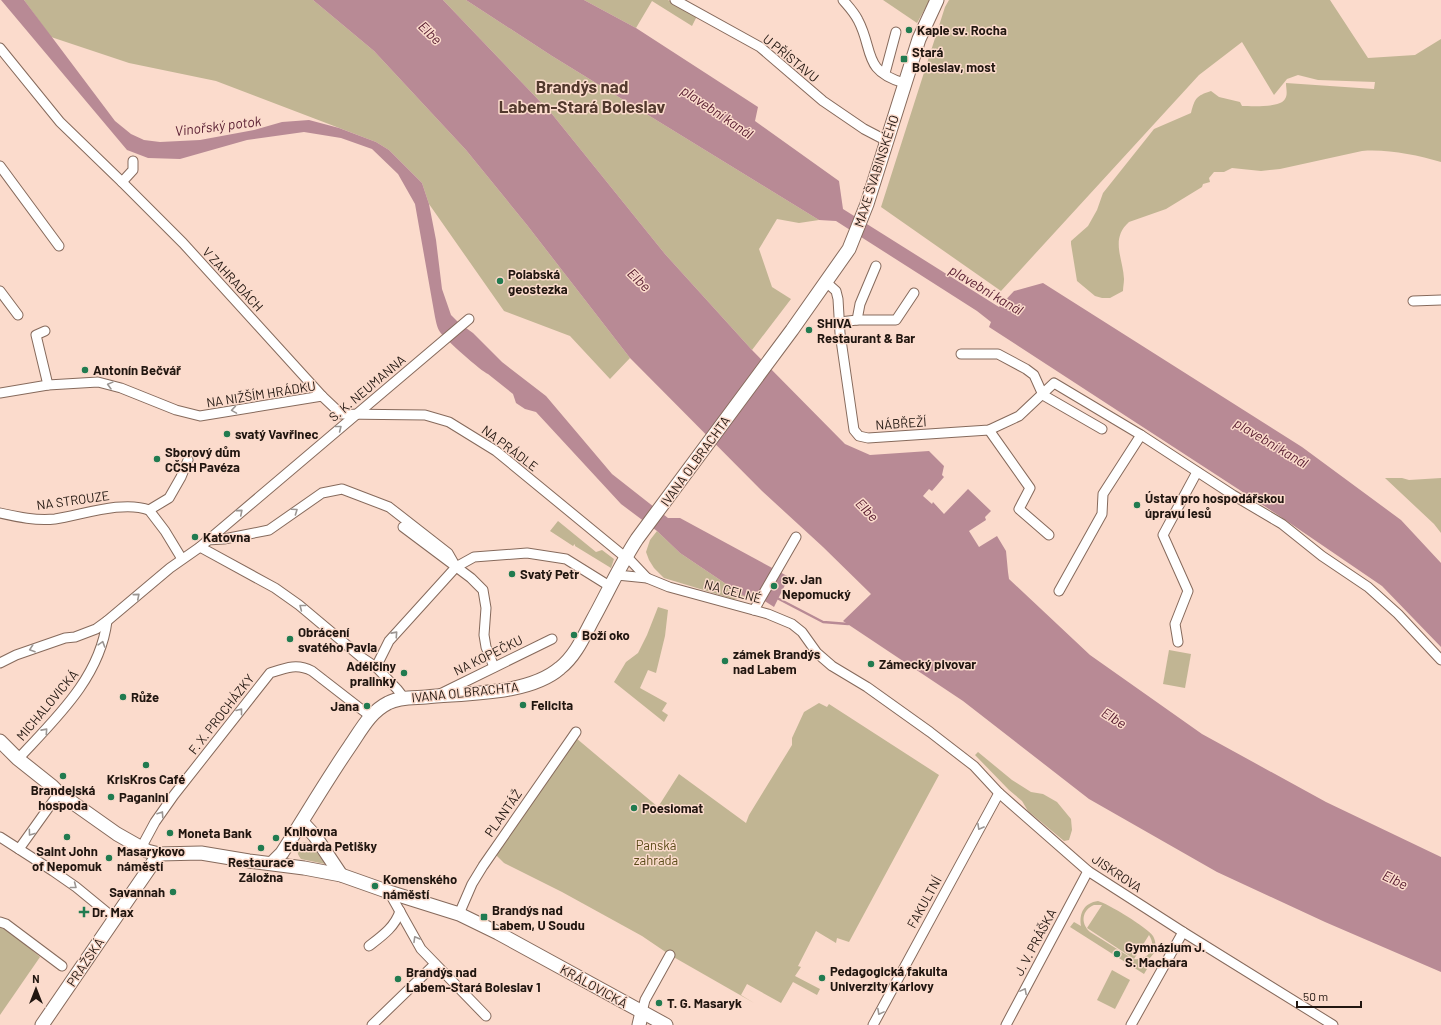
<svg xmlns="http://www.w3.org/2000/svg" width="1441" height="1025" font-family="Barlow,sans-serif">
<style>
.green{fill:#c1b593;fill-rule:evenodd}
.water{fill:#b88a95}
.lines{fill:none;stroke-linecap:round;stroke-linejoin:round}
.stream{stroke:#b88a95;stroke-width:2.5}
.street-casing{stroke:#866a5c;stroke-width:11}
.secondary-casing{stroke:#866a5c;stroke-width:15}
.street{stroke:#fff;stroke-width:9}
.secondary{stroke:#fff;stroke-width:13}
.oneway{stroke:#9b9693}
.poi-dot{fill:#217b50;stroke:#fbdbcc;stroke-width:1.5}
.labels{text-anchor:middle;stroke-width:3;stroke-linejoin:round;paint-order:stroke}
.poi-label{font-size:13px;font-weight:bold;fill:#211610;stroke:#fbdbcc;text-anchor:start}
.street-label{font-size:13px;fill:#211610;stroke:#fbdbcc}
.park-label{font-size:13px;fill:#594a17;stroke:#fbdbcc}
.water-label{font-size:14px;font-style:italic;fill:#5c2134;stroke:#fbdbcc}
.district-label{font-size:17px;font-weight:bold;fill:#52392d;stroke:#fbdbcc}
</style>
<rect width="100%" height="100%" fill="#fbdbcc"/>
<g class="green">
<path d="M24,0H313L374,51L466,150L527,225L630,358L610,379L570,336L504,311L429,204L422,183L389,150L376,142L216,81L129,63L51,37Z"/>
<path d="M443,0H466L552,56L819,220L799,223L777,219L759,249L772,287L791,299L752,350L665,254L552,114Z"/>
<path d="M584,0H668L697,16L692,26L652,1L636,28Z"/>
<path d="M883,0H930L917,23Z"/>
<path d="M949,0H1330L1368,58L1415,55L1441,39V162C1416,155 1388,149 1362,151L1280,169L1261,171L1232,168L1224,172H1214L1209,178L1210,182L1203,184L1202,187L1166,209L1129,222C1110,239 1123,258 1124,279C1124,283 1123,287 1123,291L1110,298H1102L1095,296L1077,281L1071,244V241L1088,226L1097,210L1103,193L1154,129L1191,113C1195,98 1196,96 1211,91L1219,97L1240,102L1242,106C1252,106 1280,108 1285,99C1288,95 1286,88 1286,83L1374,89L1375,82L1318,80L1298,75L1287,79L1274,95L1242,42L1199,75L1001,291L881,207L945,7Z"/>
<path d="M1385,478H1402L1409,480L1441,478V533L1434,524Z"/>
<path d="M558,521L596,552L602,550L614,559L611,568L575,546V544L573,546L550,531Z"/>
<path d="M657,531L680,553L744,596L754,594L752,599H733L664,578L654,568L649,560L646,552L650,540Z"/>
<path d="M658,607L668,610L665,636L656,673L648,670L640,688L667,703L662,711L668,715L664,722L614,682L626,662L638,653L647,635Z"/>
<path d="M1169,650L1191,654L1185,688L1163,684Z"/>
<path d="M819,703L827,707L829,704L939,775L849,942L837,938L836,943L816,931L798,966L801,967L795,976L820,989L817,995L793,982L781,1003L747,984L741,995L754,1003L670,955L642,936L562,892L504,863L496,855L576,738L658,807L679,774L746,823L749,815L792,745V738L804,712Z"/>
<path d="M978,752L1012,780L1031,792L1043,794L1057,802L1071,819L1072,830L1069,840L1064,841L1028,811L1022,801L1009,790L975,755Z"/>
<path d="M304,842L311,844L325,864L301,859C296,853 296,847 304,842Z"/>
<path d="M1098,901C1107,903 1148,928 1153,936C1156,941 1156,948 1154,953C1150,959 1145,962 1139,963L1147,969L1144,974L1070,927L1074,922L1081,926C1079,913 1084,903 1098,901ZM1094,905H1102L1087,928L1134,959L1149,935C1158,949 1147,961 1133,959L1090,932C1080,923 1082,910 1094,905Z"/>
<path d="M0,927L13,934L40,957L0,1015Z"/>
<path d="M1112,970L1130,980L1115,1009L1097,1000Z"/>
</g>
<g class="water">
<path d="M1,0H24L115,121L131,134L144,140L160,142L200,140L254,130L282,122L309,120L339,128L376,142L389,150L422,183L429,204L436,240L442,289L451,315L459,323L473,333L502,362L546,396L612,474L668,518H680L789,577L774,607L754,594L744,596L680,553L657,531L621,504L536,412L525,409L516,403L513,394L488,374C482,372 444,338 440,332C437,328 436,321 435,317L415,204L398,174L372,149L341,138L304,132L247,140L180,159L148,158L127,150Z"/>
<path d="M313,0H443L552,114L665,254L752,350L845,444L870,455L929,451L944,466L942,475L944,477L932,491L929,489L923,496L932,504L933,502L944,514L968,489L991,511L985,517L986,520L969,531L979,547L997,536L1006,551L1008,572L1009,579L1090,655L1202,734L1326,802L1441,857V972L1325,922L1217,872L1089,799L963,701L843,621L871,594L823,547L762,491L630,358L527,225L466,150L374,51Z"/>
<path d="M466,0H584L636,28L758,107L755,121L839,181L843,209L999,307L1014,291L1043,283L1302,447L1401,520L1441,563V647L1382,586L1278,515L989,327L991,322L977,311L836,221L819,220L552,56Z"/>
</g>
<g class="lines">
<path class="stream" d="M777,598L823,622L848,624L852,623"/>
<g class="street-casing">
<g id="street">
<path d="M675,0L760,47L823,101L864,129L887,141"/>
<path d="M843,0C848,6 854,12 858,20C874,50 862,71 904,83"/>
<path d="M0,48L60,122L122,182L183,243L322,396L341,414L425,415L449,422L496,451L625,557L631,561L647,578"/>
<path d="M885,73L896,32"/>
<path d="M0,166L59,246"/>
<path d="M122,182L133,170V161"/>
<path d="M826,282L836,291L838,299L840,333L854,430L859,436L868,438L989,430L1019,416L1054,383L1141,435L1233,495L1282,524L1322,556L1368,587L1398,614L1441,660"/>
<path d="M0,291L18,315"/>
<path d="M1413,301L1441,300"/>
<path d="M857,320L860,304L876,266"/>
<path d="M840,322L857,320H896L914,293"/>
<path d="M45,331L36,335L48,385"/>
<path d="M961,354H998L1026,369L1034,375L1043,395L1102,429"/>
<path d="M0,393L48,385L98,382L121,388L176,410L200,416L322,396"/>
<path d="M989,430L1030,488L1019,509L1049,535"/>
<path d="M149,510L169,498L181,477L188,460"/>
<path d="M149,510L165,531L182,559"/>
<path d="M0,513C18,517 36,521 55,519C82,515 123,500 149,510"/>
<path d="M403,527L471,578L483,590L486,608L484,635L486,647L494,667"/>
<path d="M207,540L224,539L269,530L322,493L342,489L389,507L448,553L456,567"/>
<path d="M200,547L275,588L299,605L361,657L376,667L397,689L404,698"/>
<path d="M617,575L647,578L669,587L768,614L792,624L802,632L817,653L832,666L867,687L930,732L974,766L999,793L1088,871L1183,932L1333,1025"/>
<path d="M1059,591L1102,514L1103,494L1141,435"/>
<path d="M754,610L796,537"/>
<path d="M1178,642L1175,624L1188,591L1163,535L1197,472"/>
<path d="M0,663L16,655L65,638L75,637L96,629L107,621L170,568L200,547L469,319"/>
<path d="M376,667L389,641L456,567L474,557L527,553L566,559L611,587"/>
<path d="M440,694L552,639"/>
<path d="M18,759C55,719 100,678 107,621"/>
<path d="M0,837L53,871L76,887L115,919"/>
<path d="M141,848L155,822L174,795L270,673C285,668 297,663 312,671L370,716"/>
<path d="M19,849L59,793"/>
<path d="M389,892L421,949L486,1016"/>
<path d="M459,914L472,884L483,866L576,732"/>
<path d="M0,922L6,924L62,966"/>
<path d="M369,946C382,936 395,927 400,911"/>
<path d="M642,1012L645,1000L670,955"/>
<path d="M372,1025L435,964"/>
<path d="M873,1025L999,793"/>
<path d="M1006,1025L1088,871"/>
<path d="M1131,1025L1183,932"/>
</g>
</g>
<g class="secondary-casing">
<g id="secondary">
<path d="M0,741L18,759L52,786L59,793L117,834L147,851L159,854L201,853L249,861L304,868L341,875L389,892L459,914L498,933L666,1025"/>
<path d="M302,822L315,836L341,875"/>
<path d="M272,863L282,853C305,817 326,781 350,746C361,730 370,712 388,703C399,697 414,698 426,697C466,693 529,695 560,668C575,656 583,638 592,621C607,594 620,565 637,539L792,330L849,249L867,204L919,39L937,0"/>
<path d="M42,1025L159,854"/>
<path d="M639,1025L642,1012"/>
</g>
</g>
<use href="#street" class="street"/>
<use href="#secondary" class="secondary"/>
</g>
<defs><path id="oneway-chevron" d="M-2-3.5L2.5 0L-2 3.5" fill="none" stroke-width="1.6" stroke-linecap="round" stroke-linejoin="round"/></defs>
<g class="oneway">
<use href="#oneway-chevron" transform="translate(110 385) rotate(-165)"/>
<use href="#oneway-chevron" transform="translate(234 410) rotate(171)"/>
<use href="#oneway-chevron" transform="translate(339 428) rotate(-38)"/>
<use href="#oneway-chevron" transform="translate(295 511) rotate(-35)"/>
<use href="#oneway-chevron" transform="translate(240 512) rotate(-40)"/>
<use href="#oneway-chevron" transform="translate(137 596) rotate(-40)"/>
<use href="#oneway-chevron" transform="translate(302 607) rotate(-142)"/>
<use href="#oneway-chevron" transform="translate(395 634) rotate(-48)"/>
<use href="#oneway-chevron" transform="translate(102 644) rotate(-73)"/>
<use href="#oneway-chevron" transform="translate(32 649) rotate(161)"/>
<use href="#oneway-chevron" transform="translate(240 711) rotate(-52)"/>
<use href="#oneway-chevron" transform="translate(45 731) rotate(-48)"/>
<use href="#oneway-chevron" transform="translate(161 814) rotate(-56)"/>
<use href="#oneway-chevron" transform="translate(980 827) rotate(119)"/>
<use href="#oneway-chevron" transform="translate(31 833) rotate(126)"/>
<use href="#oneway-chevron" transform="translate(74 886) rotate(38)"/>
<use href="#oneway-chevron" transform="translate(416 939) rotate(-120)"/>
<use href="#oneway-chevron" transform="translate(1024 991) rotate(-62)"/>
<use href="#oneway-chevron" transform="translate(880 1012) rotate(118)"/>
</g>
<g class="poi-dot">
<circle cx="909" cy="30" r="4"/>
<rect x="900" y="55" width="8" height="8" rx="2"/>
<circle cx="500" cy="281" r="4"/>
<circle cx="809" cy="330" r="4"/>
<circle cx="85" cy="370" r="4"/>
<circle cx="227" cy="434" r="4"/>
<circle cx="157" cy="459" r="4"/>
<circle cx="1137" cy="505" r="4"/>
<circle cx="195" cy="537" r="4"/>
<circle cx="512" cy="574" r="4"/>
<circle cx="774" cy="586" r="4"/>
<circle cx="574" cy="635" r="4"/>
<circle cx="290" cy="639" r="4"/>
<circle cx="725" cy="661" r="4"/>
<circle cx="871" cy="664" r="4"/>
<circle cx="404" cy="673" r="4"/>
<circle cx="123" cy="697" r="4"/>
<circle cx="523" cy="705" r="4"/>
<circle cx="367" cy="706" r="4"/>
<circle cx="146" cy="765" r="4"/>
<circle cx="63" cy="776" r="4"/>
<circle cx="111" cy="797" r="4"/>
<circle cx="634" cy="808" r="4"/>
<circle cx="170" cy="833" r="4"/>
<circle cx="67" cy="837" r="4"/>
<circle cx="276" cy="838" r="4"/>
<circle cx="261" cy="848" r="4"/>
<circle cx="109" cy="858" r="4"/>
<circle cx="375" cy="886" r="4"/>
<circle cx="173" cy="892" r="4"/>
<path d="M82 906h4v4h4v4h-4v4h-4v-4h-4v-4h4z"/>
<rect x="480" y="913" width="8" height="8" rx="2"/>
<circle cx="1117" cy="954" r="4"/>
<circle cx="822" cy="978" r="4"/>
<circle cx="398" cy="979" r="4"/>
<circle cx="659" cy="1003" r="4"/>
</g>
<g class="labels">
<g class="poi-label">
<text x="917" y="35">Kaple sv. Rocha</text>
<text x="912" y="57">Stará<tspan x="912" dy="15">Boleslav, most</tspan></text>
<text x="508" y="279">Polabská<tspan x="508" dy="15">geostezka</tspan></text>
<text x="817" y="328">SHIVA<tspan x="817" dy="15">Restaurant &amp; Bar</tspan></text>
<text x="93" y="375">Antonín Bečvář</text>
<text x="235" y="439">svatý Vavřinec</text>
<text x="165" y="457">Sborový dům<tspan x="165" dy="15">CČSH Pavéza</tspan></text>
<text x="1145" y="503">Ústav pro hospodářskou<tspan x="1145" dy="15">úpravu lesů</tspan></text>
<text x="203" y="542">Katovna</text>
<text x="520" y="579">Svatý Petr</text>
<text x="782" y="584">sv. Jan<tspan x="782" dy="15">Nepomucký</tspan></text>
<text x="298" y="637">Obrácení<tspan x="298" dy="15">svatého Pavla</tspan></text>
<text x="582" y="640">Boží oko</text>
<text x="733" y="659">zámek Brandýs<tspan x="733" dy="15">nad Labem</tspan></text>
<text x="879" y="669">Zámecký pivovar</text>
<text x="396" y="671" text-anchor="end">Adélčiny<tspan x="396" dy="15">pralinky</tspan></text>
<text x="131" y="702">Růže</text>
<text x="531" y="710">Felicita</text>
<text x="359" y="711" text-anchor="end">Jana</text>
<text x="146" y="784" text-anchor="middle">KrisKros Café</text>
<text x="63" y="795" text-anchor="middle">Brandejská<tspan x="63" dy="15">hospoda</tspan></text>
<text x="119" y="802">Paganini</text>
<text x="642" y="813">Poesiomat</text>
<text x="284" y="836">Knihovna<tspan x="284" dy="15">Eduarda Petišky</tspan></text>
<text x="178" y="838">Moneta Bank</text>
<text x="67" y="856" text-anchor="middle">Saint John<tspan x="67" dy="15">of Nepomuk</tspan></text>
<text x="117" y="856">Masarykovo<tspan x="117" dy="15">náměstí</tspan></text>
<text x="261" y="867" text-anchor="middle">Restaurace<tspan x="261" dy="15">Záložna</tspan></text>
<text x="383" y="884">Komenského<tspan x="383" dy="15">náměstí</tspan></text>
<text x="165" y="897" text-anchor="end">Savannah</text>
<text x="492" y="915">Brandýs nad<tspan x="492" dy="15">Labem, U Soudu</tspan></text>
<text x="92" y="917">Dr. Max</text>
<text x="1125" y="952">Gymnázium J.<tspan x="1125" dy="15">S. Machara</tspan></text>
<text x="830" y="976">Pedagogická fakulta<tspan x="830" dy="15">Univerzity Karlovy</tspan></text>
<text x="406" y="977">Brandýs nad<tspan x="406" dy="15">Labem-Stará Boleslav 1</tspan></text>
<text x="667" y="1008">T. G. Masaryk</text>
</g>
<g class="street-label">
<text transform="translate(791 58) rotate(39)" y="5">U PŘÍSTAVU</text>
<text transform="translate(876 171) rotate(-72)" y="5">MAXE ŠVABINSKÉHO</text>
<text transform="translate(233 279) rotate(47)" y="5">V ZAHRADÁCH</text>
<text transform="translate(367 388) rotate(-40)" y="5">S. K. NEUMANNA</text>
<text transform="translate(261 394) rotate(-9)" y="5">NA NIŽŠÍM HRÁDKU</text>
<text transform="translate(901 423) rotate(-4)" y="5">NÁBŘEŽÍ</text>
<text transform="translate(510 448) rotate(37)" y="5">NA PRÁDLE</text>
<text transform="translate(695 461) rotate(-54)" y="5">IVANA OLBRACHTA</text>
<text transform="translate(73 500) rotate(-8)" y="5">NA STROUZE</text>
<text transform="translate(733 591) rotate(15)" y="5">NA CELNÉ</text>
<text transform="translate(488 655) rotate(-26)" y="5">NA KOPEČKU</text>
<text transform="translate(465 692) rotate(-6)" y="5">IVANA OLBRACHTA</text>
<text transform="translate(47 705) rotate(-50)" y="5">MICHALOVICKÁ</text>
<text transform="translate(221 714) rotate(-52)" y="5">F. X. PROCHÁZKY</text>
<text transform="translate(503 813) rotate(-55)" y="5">PLANTÁŽ</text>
<text transform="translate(1117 873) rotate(34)" y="5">JISKROVA</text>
<text transform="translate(924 902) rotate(-61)" y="5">FAKULTNÍ</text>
<text transform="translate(1035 942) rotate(-62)" y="5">J. V. PRÁŠKA</text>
<text transform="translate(85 962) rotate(-56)" y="5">PRAŽSKÁ</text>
<text transform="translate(594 986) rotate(29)" y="5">KRÁLOVICKÁ</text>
</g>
<g class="park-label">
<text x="656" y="850">Panská<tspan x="656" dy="15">zahrada</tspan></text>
</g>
<g class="water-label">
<text transform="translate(430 33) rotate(44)" y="5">Elbe</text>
<text transform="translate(717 112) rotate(34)" y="5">plavební kanál</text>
<text transform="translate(218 126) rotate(-7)" y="5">Vinořský potok</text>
<text transform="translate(639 280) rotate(44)" y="5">Elbe</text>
<text transform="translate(986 290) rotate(31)" y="5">plavební kanál</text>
<text transform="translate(1271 443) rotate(31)" y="5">plavební kanál</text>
<text transform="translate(867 510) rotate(46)" y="5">Elbe</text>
<text transform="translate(1114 718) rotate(32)" y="5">Elbe</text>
<text transform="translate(1395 880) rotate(25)" y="5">Elbe</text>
</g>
<g class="district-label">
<text x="582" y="93">Brandýs nad<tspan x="582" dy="20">Labem-Stará Boleslav</tspan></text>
</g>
</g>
<g transform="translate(36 989)" stroke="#fbdbcc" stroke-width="3" paint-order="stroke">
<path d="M0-3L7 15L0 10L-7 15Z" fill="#211610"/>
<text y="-6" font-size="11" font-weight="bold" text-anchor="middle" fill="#211610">N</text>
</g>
<path d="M1297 1001v6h64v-6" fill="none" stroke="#211610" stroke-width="2"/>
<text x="1303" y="1001" font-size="12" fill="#211610" stroke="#fbdbcc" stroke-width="3" paint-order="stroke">50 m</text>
</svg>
